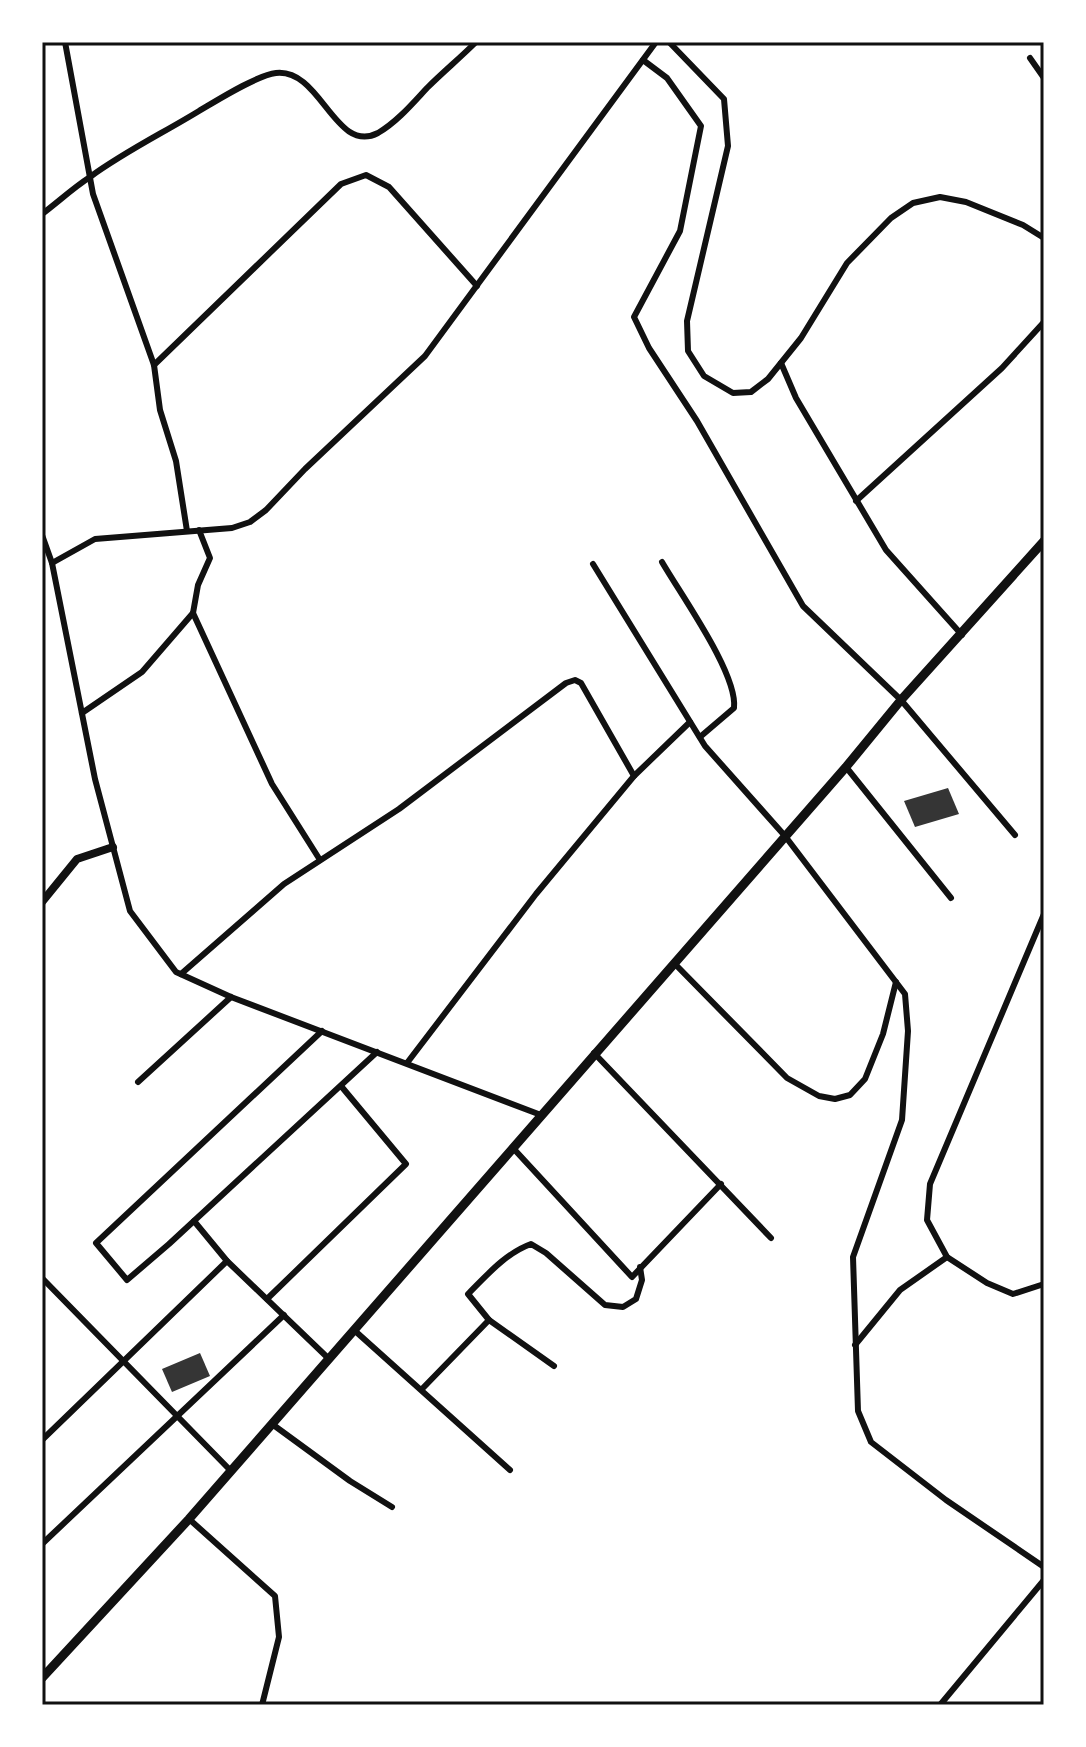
<svg xmlns="http://www.w3.org/2000/svg" width="1086" height="1747" font-family="'Open Sans',sans-serif">
<style>
.building{fill:#353535}
.lines{fill:none;stroke-linecap:round;stroke-linejoin:round}
.minor{stroke:#111;stroke-width:6}
.tertiary{stroke:#111;stroke-width:8}
.secondary{stroke:#111;stroke-width:9}
.neatline{fill:none;stroke:#111;stroke-width:3}
</style>
<rect width="100%" height="100%" fill="#fff"/>
<g class="building">
<path d="M948,788L959,814L915,827L904,801Z"/>
<path d="M200,1353L210,1376L172,1392L162,1369Z"/>
</g>
<g class="lines">
<g class="minor">
<path d="M65,42L93,194L154,365L160,410L176,461L187,531"/>
<path d="M669,42L724,99L728,146L687,321L688,351L704,376L733,393L751,392L768,379L801,338L847,263L891,218L913,203L940,197L966,202L1023,225L1044,238"/>
<path d="M1030,58L1044,78"/>
<path d="M643,60L667,78L701,126L680,231L634,317L649,348L697,421L803,606L901,700L1015,835"/>
<path d="M42,214C58,202 73,188 90,177C124,152 163,133 199,111C216,101 257,75 276,73C321,68 335,155 378,133C397,122 413,103 427,88C443,72 460,58 476,42"/>
<path d="M781,363L796,398L886,550L962,635"/>
<path d="M154,365L341,184L366,175L389,187L477,286"/>
<path d="M856,501L1002,368L1044,322"/>
<path d="M42,535L52,563L95,779L130,911L176,972L231,997L541,1115"/>
<path d="M662,562C681,595 738,674 734,708L700,737"/>
<path d="M52,563L95,539L232,528L250,522L266,510L305,469L425,356L656,42"/>
<path d="M593,564L705,746L785,836L905,994L908,1031L902,1120L853,1257L858,1411L871,1442L946,1500L1044,1567"/>
<path d="M193,613L272,784L320,860"/>
<path d="M82,713L142,672L193,613L198,585L210,558L199,530"/>
<path d="M846,767L951,898"/>
<path d="M1044,914L930,1184L927,1220L947,1257L987,1283L1013,1294L1044,1284"/>
<path d="M674,963L787,1078L819,1096L835,1099L850,1095L865,1079L883,1034L896,982"/>
<path d="M181,974L284,884L399,809L566,683L575,680L581,683L634,776"/>
<path d="M322,1031L96,1243L127,1280L169,1244L377,1052"/>
<path d="M594,1053L771,1238"/>
<path d="M407,1063L536,894L634,776L690,722"/>
<path d="M138,1082L231,997"/>
<path d="M513,1148L632,1277L721,1184"/>
<path d="M194,1221L227,1261L328,1358"/>
<path d="M42,1278L231,1471"/>
<path d="M267,1299L406,1164L341,1086"/>
<path d="M354,1330L510,1470"/>
<path d="M855,1345L900,1290L947,1257"/>
<path d="M554,1366L489,1320L468,1294C487,1275 506,1253 531,1244L546,1253L605,1305L623,1307L636,1299L642,1280L640,1267"/>
<path d="M422,1389L489,1320"/>
<path d="M272,1424L350,1481L392,1507"/>
<path d="M42,1440L227,1261"/>
<path d="M189,1519L275,1596L279,1637L262,1705"/>
<path d="M42,1544L284,1315"/>
<path d="M940,1705L1044,1580"/>
</g>
<path class="tertiary" d="M42,902L77,859L113,847"/>
<path class="secondary" d="M42,1678L189,1519L846,767L901,700L1044,541"/>
</g>
<rect width="1086" height="1747" fill="none" stroke="#ffffff" stroke-width="88"/>
<rect x="44" y="44" width="998" height="1659" class="neatline"/>
</svg>
